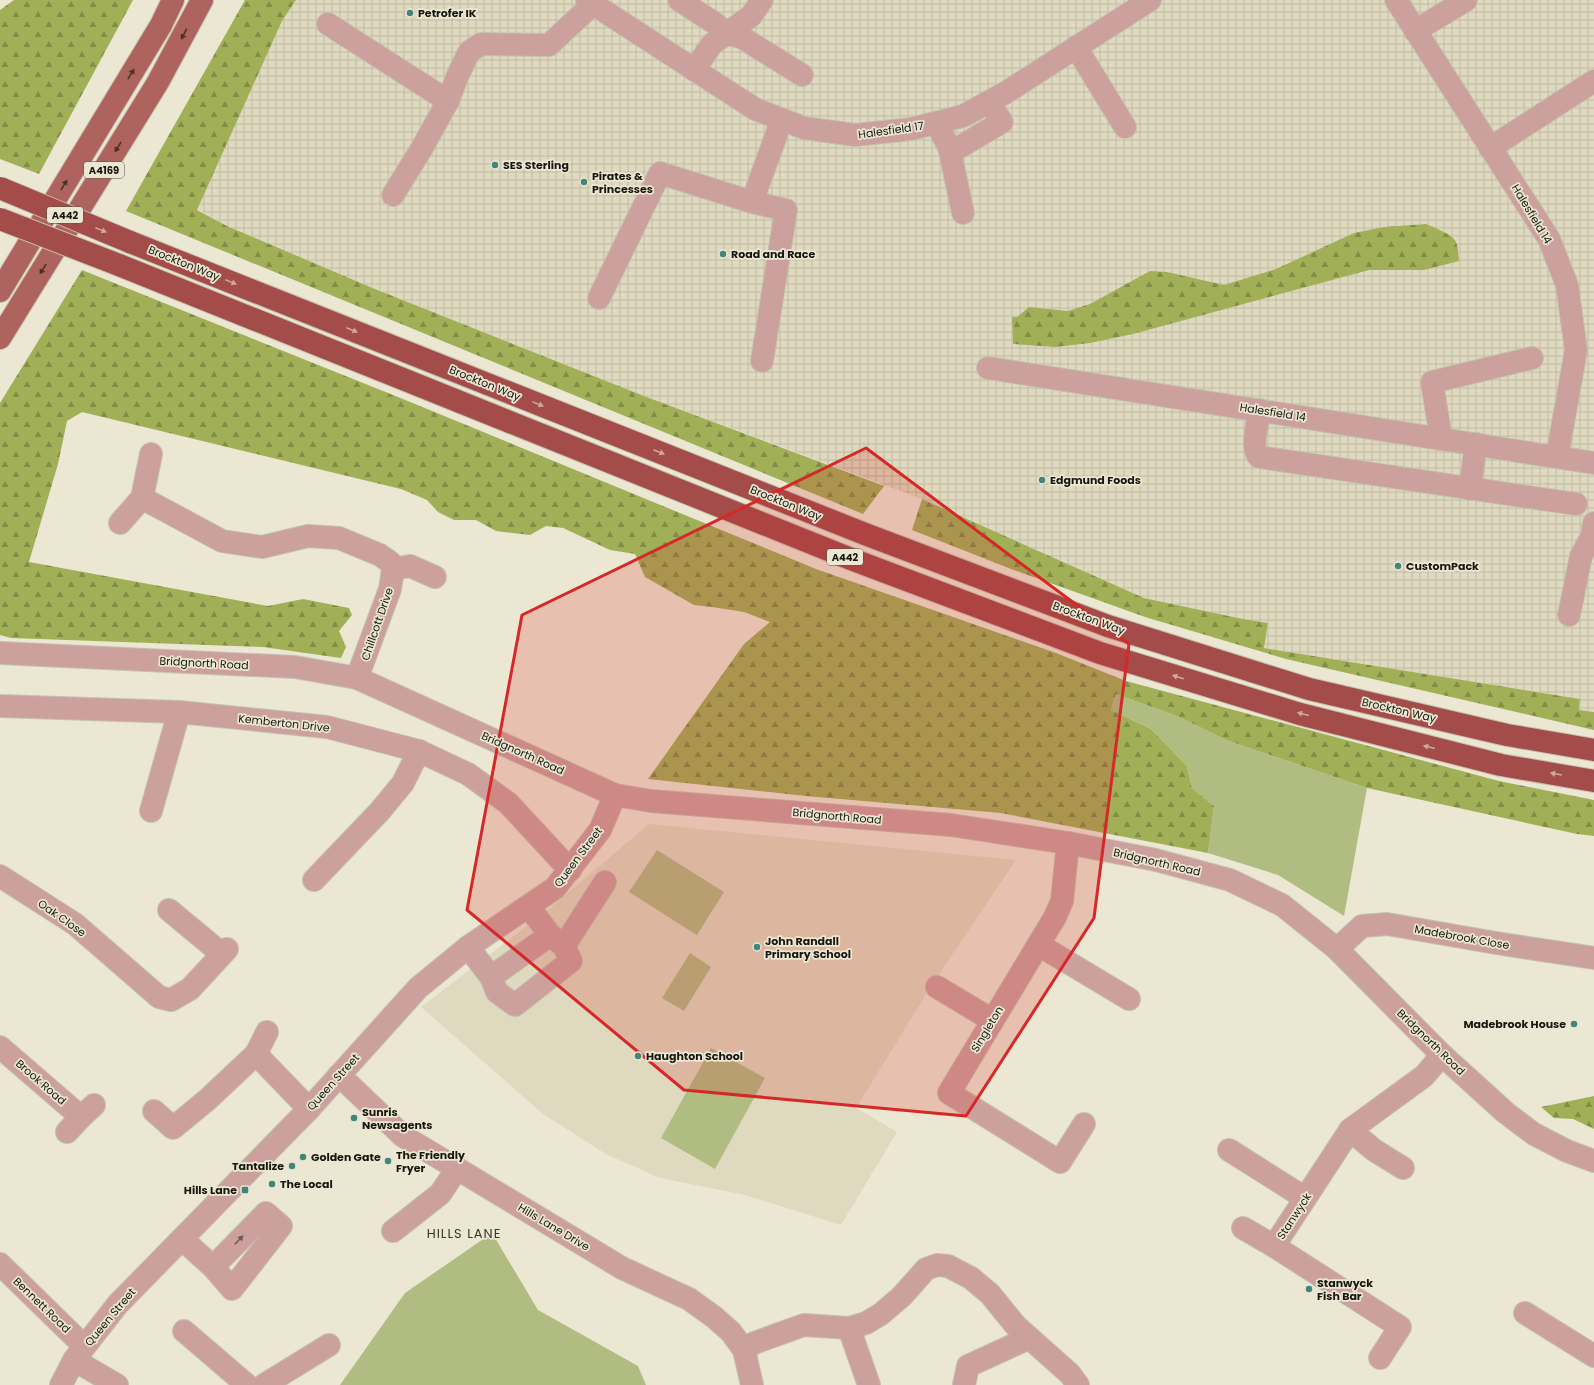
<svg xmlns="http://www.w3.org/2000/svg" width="1594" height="1385" font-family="Poppins,sans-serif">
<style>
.industrial{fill:url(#industrial-grid)}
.built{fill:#dfdabf}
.green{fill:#b1bc82}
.forest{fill:url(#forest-firs)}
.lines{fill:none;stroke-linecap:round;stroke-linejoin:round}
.minor-casing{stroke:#c5c1b0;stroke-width:24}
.major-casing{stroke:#c5c1b0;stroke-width:24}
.highway-casing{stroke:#c5c1b0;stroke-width:24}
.minor{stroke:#cca09d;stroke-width:22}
.major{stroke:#af635f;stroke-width:22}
.highway{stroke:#a34c49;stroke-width:22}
.highway-bridge-casing{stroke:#c5c1b0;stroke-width:24;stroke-linecap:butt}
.highway-bridge{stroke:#a34c49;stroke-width:22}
.oneway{fill:#4c312b}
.oneway2{fill:#cea99c}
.oneway3{fill:#725b56}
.marked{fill:#d62828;fill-opacity:0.2;stroke:#d62828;stroke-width:3;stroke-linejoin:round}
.poi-dot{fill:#42867b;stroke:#ebe7d3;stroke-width:1.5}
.labels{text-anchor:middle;stroke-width:3.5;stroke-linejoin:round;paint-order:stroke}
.shield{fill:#ebe7d3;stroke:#57554a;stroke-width:1}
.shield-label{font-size:10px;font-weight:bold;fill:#17160f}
.poi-label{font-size:11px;font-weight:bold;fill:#17160f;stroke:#ebe7d3;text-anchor:start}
.street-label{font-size:11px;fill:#17160f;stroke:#ebe7d3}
.quarter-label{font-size:13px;letter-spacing:1px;fill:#373524;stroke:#ebe7d3}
</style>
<defs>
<pattern id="industrial-grid" width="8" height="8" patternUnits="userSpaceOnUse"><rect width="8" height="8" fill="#dfdabf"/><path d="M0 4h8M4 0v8" fill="none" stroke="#bfbaa3"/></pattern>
<pattern id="forest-firs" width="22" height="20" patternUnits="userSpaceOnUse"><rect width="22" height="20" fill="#a1b057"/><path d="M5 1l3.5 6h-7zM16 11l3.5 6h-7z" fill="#828e46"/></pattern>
</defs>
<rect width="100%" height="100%" fill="#ebe7d3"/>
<path class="industrial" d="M296,0H1594V712L1579,710L1580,699L1264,648L1268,623L1238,618L1144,598L922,499L644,396L375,289L227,226L197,209L282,21Z"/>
<path class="built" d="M649,824L1016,860L933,983L856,1108L897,1132L841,1225L745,1195L660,1178L606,1154L543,1114L421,1007L544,913Z"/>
<g class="green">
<path d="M1116,694L1177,716L1226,740L1367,788L1344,916L1278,875L1208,853L1214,806L1192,788L1187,766L1151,729L1111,710Z"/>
<path d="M657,850L724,892L697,935L629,892Z"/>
<path d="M690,953L711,967L684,1011L662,998Z"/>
<path d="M711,1048L765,1078L715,1169L661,1138Z"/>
<path d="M492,1233L538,1310L638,1366L646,1385H340L405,1293Z"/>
</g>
<g class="forest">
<path d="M14,0H133L39,174L0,159V10Z"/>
<path d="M245,0H296L282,21L197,210L227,226L375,289L644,396L884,486L863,514L126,211Z"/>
<path d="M1426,224C1433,227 1449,233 1454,239C1459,245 1458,254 1459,261L1424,270H1369L1133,334L1090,343L1055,347L1013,344L1012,317H1017L1029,307L1068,311L1090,304L1150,271L1167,272L1224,285L1276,269L1354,233L1384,227Z"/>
<path d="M82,270L398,397L816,569L1056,653L1126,681L1499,781L1594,800V836L1577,834L1367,788L1226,740L1177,716L1116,694L1111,710L1151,729L1187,766L1192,788L1214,806L1208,853L1001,813L806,796L648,779L744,644L770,622L744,612L712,607L694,605L645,577L635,554L610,550L563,528L546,526L530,535L496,531L476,520H454L438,512L427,500L401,489L82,412L67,421L58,464L29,562L268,606L303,599L349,608L352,615L339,631L346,647L341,658L263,647L11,638L0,635V403Z"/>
<path d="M922,499L1144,598L1238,618L1268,623L1264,648L1580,699L1579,710L1594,712V730L1286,659L1145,617L1011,569L912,530Z"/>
<path d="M1594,1096V1129L1573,1119L1554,1118L1541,1107Z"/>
</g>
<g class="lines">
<g class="minor-casing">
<g id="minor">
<path d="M587,0L755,109L804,128L855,135L911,129L963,116L1005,93L1150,0"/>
<path d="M679,0L716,24L726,34L741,37L802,75"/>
<path d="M1396,0L1549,239L1567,285L1576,350L1557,457"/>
<path d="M328,24L448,101"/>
<path d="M1415,31L1466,0"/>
<path d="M1076,47L1125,127"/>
<path d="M694,70L712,44L751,16L762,0"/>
<path d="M936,123L949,147L963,213"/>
<path d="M949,147L958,148L1002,122L989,102"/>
<path d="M1490,148L1594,81"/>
<path d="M393,195L422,148L448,101L457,77L469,52L481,44L549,45L593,4"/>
<path d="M752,202L786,210L762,361"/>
<path d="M599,298L660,173L752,202L782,119"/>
<path d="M988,368L1594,463"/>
<path d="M1260,410C1258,422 1250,448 1259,457L1576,504"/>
<path d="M1441,439L1432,382L1532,358"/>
<path d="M1470,489L1476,444"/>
<path d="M142,498L222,541L262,547L308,536L339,538L380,555L390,562L393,569"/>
<path d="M120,523L142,498L151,454"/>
<path d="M393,569L410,566L435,577"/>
<path d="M1569,615L1581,556L1592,536L1594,523"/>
<path d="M0,653L295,667L357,678L615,795L651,801L951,825L1068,843L1156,860L1230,880L1282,905L1337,949L1442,1055L1506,1113L1534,1134L1567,1151L1594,1161"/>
<path d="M357,678L390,589L393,569"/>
<path d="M0,706L179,712L327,727L419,751L468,774L508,803L570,870"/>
<path d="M151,811L179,712"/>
<path d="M1068,843L1062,901L1055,917L949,1093L1060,1162L1084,1124"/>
<path d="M0,876L75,924L159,997L171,1000L190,989L227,949"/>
<path d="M314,880L380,811L403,783L419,751"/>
<path d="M529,907L550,935L564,946L571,961L515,1005L497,992L491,977L550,935"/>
<path d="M169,910L222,954"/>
<path d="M1039,945L1129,999"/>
<path d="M564,946L605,882"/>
<path d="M468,947L491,977"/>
<path d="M1337,949L1362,926L1387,924L1496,943L1594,958"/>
<path d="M937,987L992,1020"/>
<path d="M0,1047L81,1117L67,1132"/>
<path d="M256,1054L309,1109"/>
<path d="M339,1075L403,1136L622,1268L689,1299L714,1317L731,1332L744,1350L752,1385"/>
<path d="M154,1111L173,1128L207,1100L256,1054L267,1032"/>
<path d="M81,1117L94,1105"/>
<path d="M1350,1130L1374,1150L1403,1168"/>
<path d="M1229,1150L1305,1198"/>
<path d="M1243,1228L1274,1246"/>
<path d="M393,1231L440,1194L457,1169"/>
<path d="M182,1239L213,1267L232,1289L281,1226L266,1213L213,1267"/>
<path d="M0,1264L84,1346"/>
<path d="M1525,1313L1594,1356"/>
<path d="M849,1328L869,1385"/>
<path d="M184,1331L247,1385"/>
<path d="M744,1350L754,1343L804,1325L849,1328L866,1323L881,1314L902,1296L926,1269L937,1265L948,1266L971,1278L990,1294L1016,1326L1070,1374L1078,1385"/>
<path d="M1380,1358L1400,1327L1274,1246L1350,1130L1424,1076L1442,1055"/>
<path d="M74,1360L117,1385"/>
<path d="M61,1385L74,1360L118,1304L309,1109L418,988L468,947L555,888L600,830L615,795"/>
<path d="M264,1385L329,1345"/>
<path d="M964,1385L968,1366L1029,1338"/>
</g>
</g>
<g class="major-casing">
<g id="major">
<path d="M0,291L161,25L173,0"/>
<path d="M0,338L158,82L202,0"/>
</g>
</g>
<g class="highway-casing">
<g id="highway">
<path d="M130,242L865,534L1108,626L1309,689L1507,735L1594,750"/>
<path d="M119,265L851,559L1100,653L1300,714L1501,765L1594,781"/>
</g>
</g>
<use href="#minor" class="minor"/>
<use href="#major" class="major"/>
<use href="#highway" class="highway"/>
<g class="highway-bridge-casing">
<g id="highway-bridge">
<path d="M0,188L130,242"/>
<path d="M0,219L119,265"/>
</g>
</g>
<use href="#highway-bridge" class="highway-bridge"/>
</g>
<defs><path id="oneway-solid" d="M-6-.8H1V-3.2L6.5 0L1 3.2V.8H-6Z"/></defs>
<g class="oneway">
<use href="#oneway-solid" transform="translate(184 34) rotate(118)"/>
<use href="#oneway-solid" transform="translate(131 74) rotate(-59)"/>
<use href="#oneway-solid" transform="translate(118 147) rotate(122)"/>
<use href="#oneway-solid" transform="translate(64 185) rotate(-59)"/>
<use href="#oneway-solid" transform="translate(43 269) rotate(122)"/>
</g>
<g class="oneway2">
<use href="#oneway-solid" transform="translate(101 230) rotate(22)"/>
<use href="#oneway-solid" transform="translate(231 282) rotate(22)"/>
<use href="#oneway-solid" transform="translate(352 330) rotate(22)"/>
<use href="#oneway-solid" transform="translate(538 404) rotate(22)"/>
<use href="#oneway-solid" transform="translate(659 452) rotate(22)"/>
<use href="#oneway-solid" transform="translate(1178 677) rotate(-163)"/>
<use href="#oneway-solid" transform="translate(1303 714) rotate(-165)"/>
<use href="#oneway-solid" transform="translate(1429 747) rotate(-166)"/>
<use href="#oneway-solid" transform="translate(1556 774) rotate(-170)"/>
</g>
<use class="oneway3" href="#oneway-solid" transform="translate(239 1240) rotate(-46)"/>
<path class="marked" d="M866,448L1129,644L1094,918L966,1116L684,1090L467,910L522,615Z"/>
<g class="poi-dot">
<circle cx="410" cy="13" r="4"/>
<circle cx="495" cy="165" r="4"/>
<circle cx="584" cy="182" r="4"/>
<circle cx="723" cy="254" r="4"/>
<circle cx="1042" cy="480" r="4"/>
<circle cx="1398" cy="566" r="4"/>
<circle cx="757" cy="947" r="4"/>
<circle cx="1574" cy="1024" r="4"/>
<circle cx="638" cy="1056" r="4"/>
<circle cx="354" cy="1118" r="4"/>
<circle cx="303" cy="1157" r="4"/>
<circle cx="388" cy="1161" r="4"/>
<circle cx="292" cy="1166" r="4"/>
<circle cx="272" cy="1184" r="4"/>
<rect x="241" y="1186" width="8" height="8" rx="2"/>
<circle cx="1309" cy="1289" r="4"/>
</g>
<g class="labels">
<g class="shield">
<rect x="84" y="162" width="40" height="16" rx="3"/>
<rect x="47" y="207" width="36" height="16" rx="3"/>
<rect x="827" y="549" width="36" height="16" rx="3"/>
</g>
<g class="shield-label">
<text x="104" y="174">A4169</text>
<text x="65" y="219">A442</text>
<text x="845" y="561">A442</text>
</g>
<g class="poi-label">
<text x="418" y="17">Petrofer IK</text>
<text x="503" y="169">SES Sterling</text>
<text x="592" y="180">Pirates &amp;<tspan x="592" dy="13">Princesses</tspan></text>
<text x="731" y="258">Road and Race</text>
<text x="1050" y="484">Edgmund Foods</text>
<text x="1406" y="570">CustomPack</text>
<text x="765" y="945">John Randall<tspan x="765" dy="13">Primary School</tspan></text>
<text x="1566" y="1028" text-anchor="end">Madebrook House</text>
<text x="646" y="1060">Haughton School</text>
<text x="362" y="1116">Sunris<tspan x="362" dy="13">Newsagents</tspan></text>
<text x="396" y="1159">The Friendly<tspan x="396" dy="13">Fryer</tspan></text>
<text x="311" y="1161">Golden Gate</text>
<text x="284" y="1170" text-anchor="end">Tantalize</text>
<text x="280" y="1188">The Local</text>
<text x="237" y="1194" text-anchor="end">Hills Lane</text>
<text x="1317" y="1287">Stanwyck<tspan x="1317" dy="13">Fish Bar</tspan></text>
</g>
<g class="street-label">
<text transform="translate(891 130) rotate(-8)" y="4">Halesfield 17</text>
<text transform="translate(1532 214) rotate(59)" y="4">Halesfield 14</text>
<text transform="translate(184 263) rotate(22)" y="4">Brockton Way</text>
<text transform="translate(485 383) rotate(22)" y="4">Brockton Way</text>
<text transform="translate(1273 412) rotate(9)" y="4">Halesfield 14</text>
<text transform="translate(786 503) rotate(22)" y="4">Brockton Way</text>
<text transform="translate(1089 618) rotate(20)" y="4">Brockton Way</text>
<text transform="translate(377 624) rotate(-71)" y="4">Chillcott Drive</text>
<text transform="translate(204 663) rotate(3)" y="4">Bridgnorth Road</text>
<text transform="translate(1399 710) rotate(13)" y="4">Brockton Way</text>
<text transform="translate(284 723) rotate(6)" y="4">Kemberton Drive</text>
<text transform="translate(523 753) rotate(24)" y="4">Bridgnorth Road</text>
<text transform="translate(837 816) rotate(5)" y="4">Bridgnorth Road</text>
<text transform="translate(578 857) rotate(-53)" y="4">Queen Street</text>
<text transform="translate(1157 862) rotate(13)" y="4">Bridgnorth Road</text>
<text transform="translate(62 918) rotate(35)" y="4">Oak Close</text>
<text transform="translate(1462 937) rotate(10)" y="4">Madebrook Close</text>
<text transform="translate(987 1029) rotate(-59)" y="4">Singleton</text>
<text transform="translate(1431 1042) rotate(44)" y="4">Bridgnorth Road</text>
<text transform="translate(41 1082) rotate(41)" y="4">Brook Road</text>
<text transform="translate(333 1082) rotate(-48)" y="4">Queen Street</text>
<text transform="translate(1294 1216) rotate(-57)" y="4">Stanwyck</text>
<text transform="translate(554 1227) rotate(31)" y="4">Hills Lane Drive</text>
<text transform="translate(42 1305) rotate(44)" y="4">Bennett Road</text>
<text transform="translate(110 1317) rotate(-50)" y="4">Queen Street</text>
</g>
<g class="quarter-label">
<text x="464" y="1238">HILLS LANE</text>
</g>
</g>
</svg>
